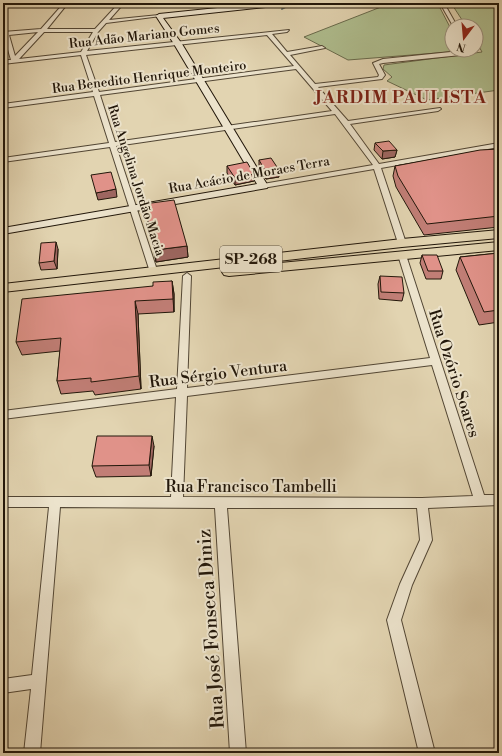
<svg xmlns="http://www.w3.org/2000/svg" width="502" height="756" font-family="'Libre Bodoni',serif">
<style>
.green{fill:#afbe8f;stroke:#686a4c}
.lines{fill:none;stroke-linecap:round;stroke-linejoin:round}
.stream{stroke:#697671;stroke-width:2}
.street-casing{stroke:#524634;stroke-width:2}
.secondary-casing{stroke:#22170a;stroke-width:2}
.primary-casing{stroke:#22170a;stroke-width:2}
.street{fill:#ece3cc;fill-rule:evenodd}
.secondary{fill:#ece3cc;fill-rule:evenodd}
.primary{fill:#e2d4b1;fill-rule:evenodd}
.wall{fill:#c17e76;stroke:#22170a}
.shaded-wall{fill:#9d6660;stroke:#22170a}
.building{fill:#e09289;stroke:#22170a}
.labels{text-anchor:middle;stroke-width:4;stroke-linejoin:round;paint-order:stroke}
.far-street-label{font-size:13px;fill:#22170a;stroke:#ece3cc}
.shield{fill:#ece3cc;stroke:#5f5444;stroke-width:1}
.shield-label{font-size:15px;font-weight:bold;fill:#22170a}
.street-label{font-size:16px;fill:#22170a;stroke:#ece3cc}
.far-district-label{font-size:17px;font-weight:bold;letter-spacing:1px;fill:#7a1f14;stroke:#ece3cc}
.near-street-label{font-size:19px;fill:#22170a;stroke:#ece3cc}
</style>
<rect width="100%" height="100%" fill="#e2d4b1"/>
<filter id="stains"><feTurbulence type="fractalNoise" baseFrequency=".005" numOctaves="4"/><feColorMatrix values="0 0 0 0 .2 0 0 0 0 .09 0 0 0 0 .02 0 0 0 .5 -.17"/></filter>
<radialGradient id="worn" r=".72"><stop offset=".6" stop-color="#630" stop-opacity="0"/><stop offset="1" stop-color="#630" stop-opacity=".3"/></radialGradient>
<g class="green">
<path d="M451,3H499V90L427,100L387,81L392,77L383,69L384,65L482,52L476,41V26H466Z"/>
<path d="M438,4L452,31V50L462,51L348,60L304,37L386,5Z"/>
</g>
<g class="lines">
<path class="stream" d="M282,9L291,4"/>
<g class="street-casing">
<g id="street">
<path d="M64,3H68L47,29H95L119,3H124L109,20L159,15L161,16L106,23L98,32L87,51L289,30L287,32L272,34L287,52L322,46L325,48L290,55L315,84L378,77L379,75L373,63L383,59L470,50L461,55L383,63L379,64L385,75L382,79L318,87L348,121L440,108L441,109L438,111L350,124L379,164L499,143V147L381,168L406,243L402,245L398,243L374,169L263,188L259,186L263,184L373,165L335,114L116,146L157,270L156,272H150L110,147L3,162V158L109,143L94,96L3,108V104L93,92L81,55L3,64V60H11L3,32L41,29ZM38,32L15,56L9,35ZM44,32H93L81,52L19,59ZM267,35L294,66L99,92L86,55ZM296,69L332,111L115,142L100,95Z"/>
<path d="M440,3H444L457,26H453Z"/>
<path d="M402,252L406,255L484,495H499V505L428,508L432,540L412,585L401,620L435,753H419L387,620L400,584L420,540L417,508H227L246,753H230L215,508L60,507L40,753H24L31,689L3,693V679L32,675L49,507H3V497H171L176,397L3,419V411L177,389L183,276L187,273L191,276L187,388L430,358L398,255ZM432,365L473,496L422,498L183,497L187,396Z"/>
</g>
</g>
<g class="secondary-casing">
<path id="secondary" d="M265,3H287L284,5L163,18L182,44L268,186L267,188L3,234V228L257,184L174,44L156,16L159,14Z"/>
</g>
<g class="primary-casing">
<g id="primary">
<path d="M499,230V238L402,247L3,292V284L402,239Z"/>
<path d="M499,242V250L229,276L224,275L222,272L224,269L229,268Z"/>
</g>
</g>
<use href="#street" class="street"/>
<use href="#secondary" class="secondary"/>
<use href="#primary" class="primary"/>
</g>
<g class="wall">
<path d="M375,143L397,150L395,157L382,159L374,150Z"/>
<path d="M499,149V227L424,235L396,187L393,176L395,166Z"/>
<path d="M259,160L279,177L266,179L259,167Z"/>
<path d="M227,166L254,174V181L235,185L227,173Z"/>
<path d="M144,204L187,246L188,257L156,262L146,215Z"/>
<path d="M58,249L57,269L41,270L39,263Z"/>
<path d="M499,253V322L479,325L456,270L460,257Z"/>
<path d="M422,255L443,271L441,279H426L420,263Z"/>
<path d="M380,276L404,293L402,301L379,299L378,284Z"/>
<path d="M172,281L174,294V312L138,314L141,389L95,395L93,391L61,394L57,381L60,351L22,355L16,342L153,286Z"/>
<path d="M154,446L151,476L96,477L92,466Z"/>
</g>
<g class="shaded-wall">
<path d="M397,150L395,157L382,159L383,151Z"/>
<path d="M279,170V177L266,179V172Z"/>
<path d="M254,174V181L235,185V178Z"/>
<path d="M116,189L117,197L98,200L96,193Z"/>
<path d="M56,242L58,249L57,269L54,261Z"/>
<path d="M187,246L188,257L156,262L155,250Z"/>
<path d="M172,281L174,294V312L173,299Z"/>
<path d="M135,301L138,314L141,389L139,376Z"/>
<path d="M152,436L154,446L151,476L149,465Z"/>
</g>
<g class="building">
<path d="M389,141L397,150L383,151L375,143Z"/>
<path d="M499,149V216L427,224L398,176L395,166L480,150Z"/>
<path d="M271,158L279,170L266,172L259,160Z"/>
<path d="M247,162L254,174L235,178L227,166Z"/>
<path d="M111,172L116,189L96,193L91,175Z"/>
<path d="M174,200L187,246L155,250L144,204Z"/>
<path d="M56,242L54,261L39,263L41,243Z"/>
<path d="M499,253V310L484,312L460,257Z"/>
<path d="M422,255H437L443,271H428Z"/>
<path d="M380,276L402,277L404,293L381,292Z"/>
<path d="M172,281L173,299L135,301L139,376L91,382V378L57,381L61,338L16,342L22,299L153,286V282Z"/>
<path d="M97,436H152L149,465L92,466Z"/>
</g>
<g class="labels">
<g class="far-street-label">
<text transform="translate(144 35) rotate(-6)" y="5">Rua Adão Mariano Gomes</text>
<text transform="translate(149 76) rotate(-7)" y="5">Rua Benedito Henrique Monteiro</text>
<text transform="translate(249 174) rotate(-10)" y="5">Rua Acácio de Moraes Terra</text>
<text transform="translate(137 180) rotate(72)" y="5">Rua Angelina Jordão Macia</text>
</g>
<rect class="shield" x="220" y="246" width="62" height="26" rx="3"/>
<g class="shield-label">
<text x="251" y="264">SP-268</text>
</g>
<g class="street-label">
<text transform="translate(218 373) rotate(-7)" y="6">Rua Sérgio Ventura</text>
<text transform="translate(455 373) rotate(72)" y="6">Rua Ozório Soares</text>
<text x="251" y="492">Rua Francisco Tambelli</text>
</g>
<g class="far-district-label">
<text x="401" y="103">JARDIM PAULISTA</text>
</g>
<g class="near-street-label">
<text transform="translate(210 629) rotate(-94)" y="7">Rua José Fonseca Diniz</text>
</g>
</g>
<rect width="502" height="756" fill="none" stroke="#e2d4b1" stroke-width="16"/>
<rect x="4" y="4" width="494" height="748" fill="none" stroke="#22170a" stroke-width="2"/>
<rect x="8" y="8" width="486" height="740" fill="none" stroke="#22170a"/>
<g transform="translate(464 38) rotate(196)"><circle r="19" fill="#ece3cc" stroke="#9b917e"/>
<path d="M0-3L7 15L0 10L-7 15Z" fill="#8f2418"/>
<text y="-6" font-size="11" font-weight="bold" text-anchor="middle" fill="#22170a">N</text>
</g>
<rect width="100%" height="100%" filter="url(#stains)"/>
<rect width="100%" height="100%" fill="url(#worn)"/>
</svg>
